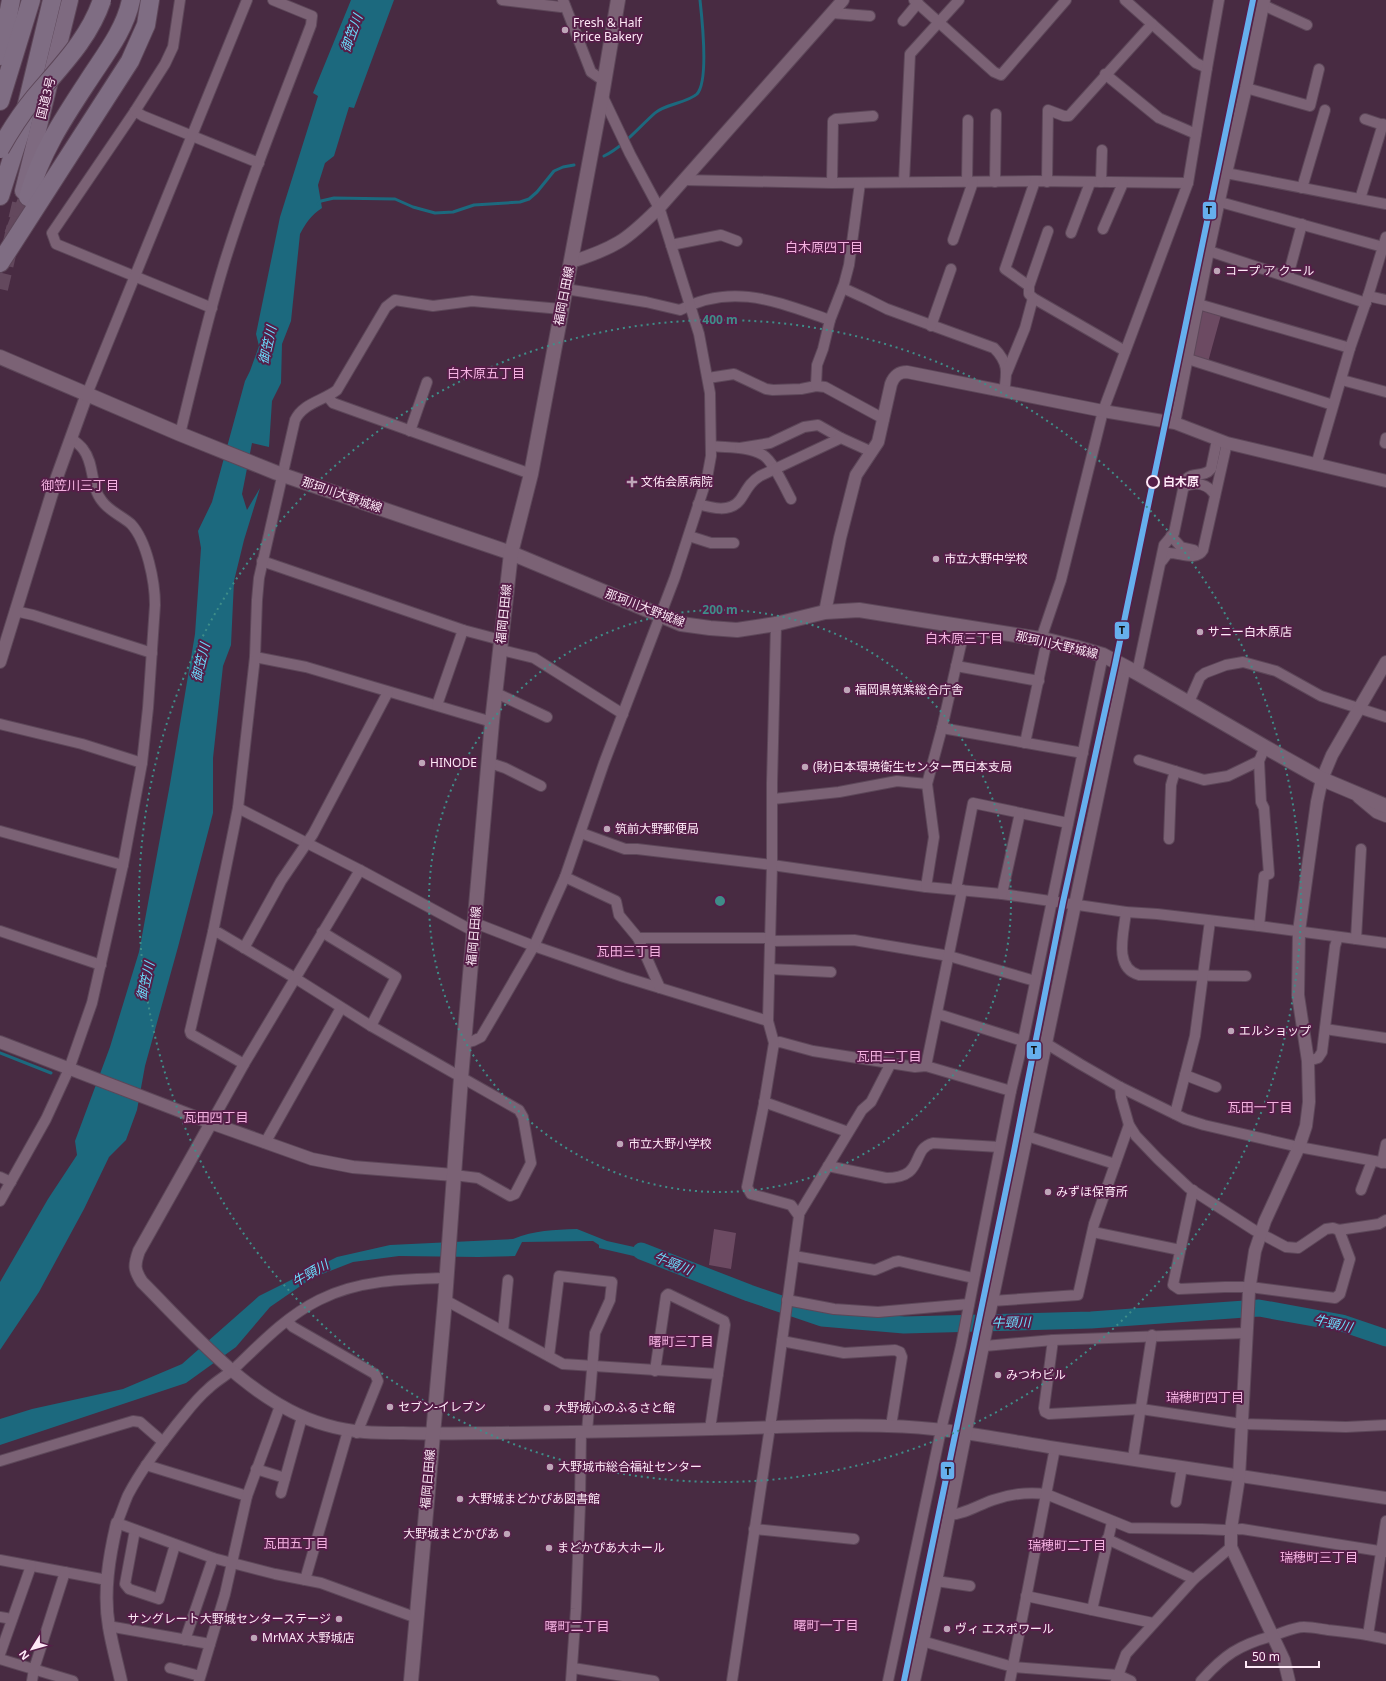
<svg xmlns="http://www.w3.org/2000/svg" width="1386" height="1681" font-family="'Noto Sans','Noto Sans JP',sans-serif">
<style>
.green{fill:#6c4a62}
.water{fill:#1c697e}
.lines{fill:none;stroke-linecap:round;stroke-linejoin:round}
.stream{stroke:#1c697e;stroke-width:3}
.river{stroke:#1c697e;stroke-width:17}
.trunk-tunnel{stroke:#63485d;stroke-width:16;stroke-dasharray:16 8;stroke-linecap:butt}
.motorway-tunnel{stroke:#63485d;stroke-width:18;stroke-dasharray:18 9;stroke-linecap:butt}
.minor-casing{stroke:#5d4759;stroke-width:12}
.tertiary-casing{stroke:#5d4759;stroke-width:14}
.secondary-casing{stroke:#5d4759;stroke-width:16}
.trunk-casing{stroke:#5d4759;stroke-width:18}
.motorway-casing{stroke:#5d4759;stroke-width:20}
.minor{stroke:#7b6275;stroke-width:10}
.tertiary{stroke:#7b6275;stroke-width:12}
.secondary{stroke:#7b6275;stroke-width:14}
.trunk{stroke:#7e6a80;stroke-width:16}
.motorway{stroke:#7f6d83;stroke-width:18}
.motorway-bridge-casing{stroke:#5d4759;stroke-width:20;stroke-linecap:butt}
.motorway-bridge{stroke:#7f6d83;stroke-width:18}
.rail-1-casing{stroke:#551e48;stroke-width:9}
.rail-1{stroke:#66afed;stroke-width:6}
.ring{fill:none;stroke:#3f8d89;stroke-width:2;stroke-dasharray:2 4}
.poi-dot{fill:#bea6b8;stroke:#551e48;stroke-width:1.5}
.stop-dot{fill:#551e48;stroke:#fee9f7;stroke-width:2}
.labels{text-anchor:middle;stroke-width:4;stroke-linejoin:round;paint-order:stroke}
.poi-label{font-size:12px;fill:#fee9f7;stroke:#551e48;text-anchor:start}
.street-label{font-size:12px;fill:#fee9f7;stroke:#551e48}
.stop-label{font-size:12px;font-weight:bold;fill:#fee9f7;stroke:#551e48;text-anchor:start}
.water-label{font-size:13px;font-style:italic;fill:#6adffe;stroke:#551e48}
.neighbourhood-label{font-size:13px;fill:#f4b1e0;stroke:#551e48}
.centre{fill:#3f8d89;stroke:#551e48;stroke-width:2}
.ring-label{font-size:12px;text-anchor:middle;font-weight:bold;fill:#3f8d89;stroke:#551e48;stroke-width:4;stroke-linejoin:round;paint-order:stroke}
.line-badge{stroke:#551e48;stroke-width:1.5}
.pale-badge-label{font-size:11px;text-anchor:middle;font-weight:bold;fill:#111}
</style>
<rect width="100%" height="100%" fill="#482b42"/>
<g class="green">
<path d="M1202,311L1221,315L1208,362L1192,355Z"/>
<path d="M714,1229L736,1233L731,1269L709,1265Z"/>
</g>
<g class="water">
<path d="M351,0H394L354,108L349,107L334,156L325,163L318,185L322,208C311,215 306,223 300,234L291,321L282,344L281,383L272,401L269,447L252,443L242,494L247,510L260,488L244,540L234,581L231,645L223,666L213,758V813L178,947L145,1066L137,1110L126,1140L109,1157L84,1209L39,1292L0,1350V1282L48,1199L77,1155L75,1141L110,1047L139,952L170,784L195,634L201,548L198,531L212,502L245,381L250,371L259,346L256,334L280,217L318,96L313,93Z"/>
<path d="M577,1229L607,1241L643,1249L664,1259L638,1257L599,1248V1245L593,1241L522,1242L515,1256L478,1257L399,1256L353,1262L312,1278L270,1307L236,1347L186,1383L0,1445V1419L32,1409L123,1389L182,1364L259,1296L337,1257L390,1245L513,1239C535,1230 553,1230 577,1229Z"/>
</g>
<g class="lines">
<g class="stream">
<path d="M604,156C624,146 638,128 655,113C665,104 687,103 697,94C709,81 702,18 700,0"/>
<path d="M318,204L321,201L334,198L395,199L413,207L435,213L453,212L474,205L520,202L529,199L537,192L554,171L563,167L574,165"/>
<path d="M0,1053L51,1073"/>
</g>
<path class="river" d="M641,1251L749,1293L822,1318L904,1325L1091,1320L1259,1308L1342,1323L1386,1338"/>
<path class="trunk-tunnel" d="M0,289L22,195"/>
<path class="motorway-tunnel" d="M13,235L28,197"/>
<g class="minor-casing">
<g id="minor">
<path d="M180,0L173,47L165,64L135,111L52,233L56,244L212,308"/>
<path d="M502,0L561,7L565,6"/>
<path d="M563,0L591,72L604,81"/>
<path d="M914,0L994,72L1001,75L1066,0"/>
<path d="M1125,0L1196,63L1207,68"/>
<path d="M1263,5L1307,25"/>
<path d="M832,13L870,16"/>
<path d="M903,21L918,3"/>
<path d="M1105,74L1159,118L1196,134"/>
<path d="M1246,88L1310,106L1319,69"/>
<path d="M135,111L143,116L259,163"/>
<path d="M1365,119L1386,126"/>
<path d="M683,180L832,183L1035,181L1188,183"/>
<path d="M904,182L910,54L959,0"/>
<path d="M967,182L968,120"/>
<path d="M995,182L996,114"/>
<path d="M1047,182L1048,110L1064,116H1069L1152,24"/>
<path d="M1101,182L1102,150"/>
<path d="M832,183L833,121L836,119L873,116"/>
<path d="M1302,188L1325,110"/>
<path d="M1360,199L1383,124"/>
<path d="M1220,202L1383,247"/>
<path d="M1103,229L1123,183"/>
<path d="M1048,231L1029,286V294L1033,298L1125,351"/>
<path d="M1071,233L1090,183"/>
<path d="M953,240L973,182"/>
<path d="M671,245L721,235L737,241"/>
<path d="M1209,251L1366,303"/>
<path d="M1288,276L1302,224"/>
<path d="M1029,286L1005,269L1035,181"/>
<path d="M843,288L867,299L887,309L994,348C1009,363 1007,373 1004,392"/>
<path d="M566,289L646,302L680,310C733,282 777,302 830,320"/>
<path d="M1368,296L1386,300"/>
<path d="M1198,304L1350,348"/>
<path d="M931,326L951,269"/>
<path d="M1188,359L1333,405"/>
<path d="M1007,372L1025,328L1033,298"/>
<path d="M708,378L734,374L766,389L773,390L801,389L816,386L825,387L884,419"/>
<path d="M1342,380L1386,392"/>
<path d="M816,386L817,365L823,349L830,320L844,284L849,265L860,183"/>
<path d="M87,394L247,0"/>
<path d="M328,397L333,403L531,474"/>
<path d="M1175,423L1209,251L1226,173L1386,204"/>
<path d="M410,431L427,382"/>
<path d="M180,434C194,377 207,320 224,264C249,183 281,104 311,25L312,16L273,0"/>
<path d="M1385,443L1386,438"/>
<path d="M711,446C727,448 748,446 763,455C773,461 785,488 791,499"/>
<path d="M740,448L770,443L804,427L818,425L841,438"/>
<path d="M1316,465L1350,348L1368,296L1386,237"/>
<path d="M1183,487C1196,481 1208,484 1215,495"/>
<path d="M698,504C712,508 730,513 740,500C747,490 749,483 760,476L841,438L872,452"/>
<path d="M689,536L711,543H734"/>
<path d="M1171,536L1181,547L1194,550"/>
<path d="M262,561L463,630L501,640"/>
<path d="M1162,561L1168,553C1179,552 1196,562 1203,550L1227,443"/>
<path d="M15,611L33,615L152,653"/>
<path d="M1041,639L1061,580L1103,411L1188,183L1207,68L1219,0"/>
<path d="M501,650L534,658L623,714"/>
<path d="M255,657L306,667L492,722"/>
<path d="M956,666L1039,681"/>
<path d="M1137,673L1164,545L1174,533L1185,480C1193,471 1204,478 1211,469L1217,440"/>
<path d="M496,693L547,717"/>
<path d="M1189,702L1200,677L1205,673L1226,665L1243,662L1276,671L1321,696L1386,717"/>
<path d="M437,705L463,630"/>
<path d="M0,724L82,744L142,763"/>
<path d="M942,728L1083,753"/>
<path d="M1025,743L1047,640"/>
<path d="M1139,760L1204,780L1228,776L1259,761"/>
<path d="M490,763L505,768L541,786"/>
<path d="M1358,798L1376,813L1386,817"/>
<path d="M773,799L839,792L897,781L927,784"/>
<path d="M238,808L360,870L475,932"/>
<path d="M0,831L123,865"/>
<path d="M581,833L625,849H637L772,865L926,887L1002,894L1126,912L1157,914L1259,926L1386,943"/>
<path d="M1169,839L1171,785L1175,771"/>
<path d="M565,877L616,901L619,915L638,938H771"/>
<path d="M926,887L934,837L927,784L942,728L965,627"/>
<path d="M956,889L973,803L1068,823"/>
<path d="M1002,894L1020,813"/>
<path d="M1126,912C1124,932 1113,968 1139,975L1246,976"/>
<path d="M475,923L534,946L624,977L768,1021"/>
<path d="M1259,926L1264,876L1269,874L1264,808L1261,802L1259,761L1265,747"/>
<path d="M0,931L101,965"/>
<path d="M213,932L219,933L295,978L371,1026L519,1110L523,1117L531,1163L515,1194L510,1196L478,1178L454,1175"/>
<path d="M322,932L396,977L371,1026"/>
<path d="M638,938L660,988"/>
<path d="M1356,939L1361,849"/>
<path d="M770,941L854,940L949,956L1035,981"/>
<path d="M244,948L281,881L313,834L388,692"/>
<path d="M770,969L831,972"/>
<path d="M938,1014L1023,1041"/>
<path d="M1325,1029L1386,1038"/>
<path d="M465,1043L473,1041L481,1037L498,1008L534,946L565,877L604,763L675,577L707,478L711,456L710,393L699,334L660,210L630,154L602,95"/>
<path d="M774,1043L780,1042L813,1051L915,1067L926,1066L1011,1091"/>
<path d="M1047,1044L1080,1064L1120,1087L1185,1119L1204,1125L1299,1147L1386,1163"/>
<path d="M1308,1061L1318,1058L1322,1052L1335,946L1338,937"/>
<path d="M244,1064L191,1034L190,1031L213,932L238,808L255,657L257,600L259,578L295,420C303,403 323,401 337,390L386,307L395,300L433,306L472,301L561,309"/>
<path d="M926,1066L962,890"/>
<path d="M1185,1075L1216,1087"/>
<path d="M1120,1087L1121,1097L1129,1125L1136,1136L1158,1159L1189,1188L1254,1230L1286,1247L1298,1248L1326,1229L1333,1228L1339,1230L1379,1224L1386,1220"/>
<path d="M764,1102L848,1132"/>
<path d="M1175,1114L1195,1036L1210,921"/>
<path d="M211,1123L244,1064L360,870"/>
<path d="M1027,1136L1115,1164"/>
<path d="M265,1143L341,1008"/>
<path d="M1382,1163L1386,1144"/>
<path d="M828,1166L886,1178C926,1178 910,1149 933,1143L999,1147"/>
<path d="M0,1177L11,1182"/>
<path d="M1193,1190L1173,1285L1179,1289L1225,1287H1250L1335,1298L1340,1294L1350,1259L1339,1230"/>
<path d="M1361,1190L1372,1161"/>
<path d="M0,1201L46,1119L69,1069L92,1003L123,865L142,763L148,708L155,605C155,582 147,541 131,524C122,516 109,511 102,501C90,487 95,464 83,449C80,445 76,442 72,439"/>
<path d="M799,1214L862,1110L871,1102L891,1063"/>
<path d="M1093,1232L1180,1250"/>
<path d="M794,1256L875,1270L894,1262L899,1261L973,1278"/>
<path d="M445,1300L563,1364L718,1374"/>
<path d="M787,1300L834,1309L878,1312L969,1304"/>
<path d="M992,1301L1078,1295L1094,1224L1129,1125"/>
<path d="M287,1321L293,1327L375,1374L378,1381L357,1433"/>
<path d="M503,1331L508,1280"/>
<path d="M1053,1340L1044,1408L1045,1412L1049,1414L1141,1409L1242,1424L1346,1427L1386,1425"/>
<path d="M782,1341L844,1353L895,1350L900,1352L902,1357L891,1426"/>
<path d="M985,1346L1053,1340L1247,1333"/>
<path d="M549,1356L559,1276L612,1282L610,1300L595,1333L587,1432"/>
<path d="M655,1371L666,1296L668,1294L724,1321L725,1325L710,1429"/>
<path d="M1133,1458L1152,1335"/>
<path d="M0,1461L133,1421L140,1422L163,1442"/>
<path d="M146,1465L247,1496"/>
<path d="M256,1469L285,1478"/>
<path d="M281,1493L302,1417"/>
<path d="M1176,1502L1182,1467"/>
<path d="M949,1515C966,1514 978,1505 993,1500C1010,1494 1029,1492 1046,1494L1130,1528L1202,1529L1225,1530L1242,1529L1386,1552"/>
<path d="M754,1529L854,1539"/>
<path d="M135,1530L125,1584L129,1589L159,1599L175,1545"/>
<path d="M1107,1539L1194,1579"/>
<path d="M0,1560L107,1580"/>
<path d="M305,1580L348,1431"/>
<path d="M936,1581L970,1586"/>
<path d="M1026,1596L1153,1623"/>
<path d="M1092,1610L1112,1522"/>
<path d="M0,1617L12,1619"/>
<path d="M417,1618L321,1583L275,1574L213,1558L117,1523C121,1514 124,1504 128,1495C141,1470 159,1447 176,1425C186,1413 196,1399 208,1389C217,1380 228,1375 237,1366C262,1342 287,1316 319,1300C358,1280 404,1279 447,1278"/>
<path d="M108,1626L210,1644"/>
<path d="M1368,1635L1386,1521"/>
<path d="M185,1640L213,1558"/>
<path d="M922,1641L1013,1667L1118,1675L1131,1681"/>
<path d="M0,1654L31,1566"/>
<path d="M0,1659L73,1681"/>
<path d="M170,1668L200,1676"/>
<path d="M573,1668L654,1681"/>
<path d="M32,1681L34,1669L65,1572"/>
<path d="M199,1681L225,1594L247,1496L280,1406"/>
<path d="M571,1681L576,1609L580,1504L581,1431"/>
<path d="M732,1681L774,1400L799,1216L791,1205L751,1194L747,1187L764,1104L774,1043L768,1021L772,865V783L776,624"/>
<path d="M888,1681L941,1430L961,1346L1011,1091L1023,1041L1103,655"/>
<path d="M1010,1681L1055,1448"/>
<path d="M1116,1681L1126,1654L1194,1579L1231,1547"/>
<path d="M1201,1681C1224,1655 1239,1645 1272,1636C1283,1633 1293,1627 1304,1627C1312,1627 1321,1629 1328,1630C1348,1632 1367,1634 1386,1639"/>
</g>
</g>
<g class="tertiary-casing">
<g id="tertiary">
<path d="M1226,173L1246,88L1264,0"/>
<path d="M571,262C587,257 604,251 619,242C634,233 646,220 659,208L843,0"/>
<path d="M825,612L840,538L856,475L878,442L891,384C894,376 898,372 907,372L1103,411L1175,423L1227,443L1386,481"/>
<path d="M0,662L57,477L87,394"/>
<path d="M0,1042L211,1123L312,1159L353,1167L454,1175"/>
<path d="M211,1123L139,1251C134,1265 134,1270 142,1282C194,1334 253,1405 326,1425C353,1433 375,1433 403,1433C436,1434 469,1433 501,1433C571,1432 641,1431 711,1429C770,1428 829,1424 887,1426C944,1427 1000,1439 1056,1448C1166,1464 1276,1482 1386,1498"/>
<path d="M117,1523C109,1557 103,1593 109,1627C112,1645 117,1663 121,1681"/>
<path d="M914,1681L936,1581L992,1301L1125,666"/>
<path d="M1289,1681L1284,1660L1231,1547V1529L1239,1477L1249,1291L1255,1251L1265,1221L1299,1147L1306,1126L1309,1102L1308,1061L1298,995L1299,931L1317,802L1322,779L1332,755L1386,662"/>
</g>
</g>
<g class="secondary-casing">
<g id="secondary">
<path d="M0,357L180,434L277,473L511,553L681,624L710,628L737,630L776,624L825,612L859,610L1047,640L1075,647L1103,655L1137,673L1265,747L1322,779L1386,806"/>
<path d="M411,1681L445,1300L461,1078L492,722L511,553L531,474L602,95L618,0"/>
</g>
</g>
<g class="trunk-casing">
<path id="trunk" d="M23,191L70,0"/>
</g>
<g class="motorway-casing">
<g id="motorway">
<path d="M0,56L11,0"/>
<path d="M0,101L31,0"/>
<path d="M0,196L20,133L52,0"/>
<path d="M28,197C41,152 63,119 88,81C104,56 125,30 131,0"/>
<path d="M0,263L130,61L146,25L150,0"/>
</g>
</g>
<use href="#minor" class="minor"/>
<use href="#tertiary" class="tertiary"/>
<use href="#secondary" class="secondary"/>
<use href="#trunk" class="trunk"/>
<use href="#motorway" class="motorway"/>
<g class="motorway-bridge-casing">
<path id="motorway-bridge" d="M0,149C10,131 21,114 34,98C60,67 89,39 102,0"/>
</g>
<use href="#motorway-bridge" class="motorway-bridge"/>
<g class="rail-1-casing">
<path id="rail-1" d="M904,1681L1014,1151L1063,902L1115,665L1253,0"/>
</g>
<use href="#rail-1" class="rail-1"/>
</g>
<g class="ring">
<circle cx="720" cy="901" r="291"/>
<circle cx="720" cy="901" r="581"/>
</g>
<g class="poi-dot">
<circle cx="565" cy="30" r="4"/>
<circle cx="1217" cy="271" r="4"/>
<path d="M630 476h4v4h4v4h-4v4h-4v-4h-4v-4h4z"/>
<circle cx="936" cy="559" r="4"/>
<circle cx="1200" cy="632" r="4"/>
<circle cx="847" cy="690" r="4"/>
<circle cx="422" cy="763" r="4"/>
<circle cx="805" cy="767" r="4"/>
<circle cx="607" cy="829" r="4"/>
<circle cx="1231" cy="1031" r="4"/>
<circle cx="620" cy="1144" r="4"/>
<circle cx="1048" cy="1192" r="4"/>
<circle cx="998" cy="1375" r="4"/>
<circle cx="390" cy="1407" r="4"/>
<circle cx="547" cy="1408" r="4"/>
<circle cx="550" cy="1467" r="4"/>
<circle cx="460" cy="1499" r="4"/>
<circle cx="507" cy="1534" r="4"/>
<circle cx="549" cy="1548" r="4"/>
<circle cx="339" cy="1619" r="4"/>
<circle cx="947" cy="1629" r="4"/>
<circle cx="254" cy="1638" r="4"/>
</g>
<circle class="stop-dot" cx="1153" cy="482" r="6"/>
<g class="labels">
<g class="poi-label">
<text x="573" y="27">Fresh &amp; Half<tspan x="573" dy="14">Price Bakery</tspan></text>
<text x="1225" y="275">コープ ア クール</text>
<text x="641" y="486">文佑会原病院</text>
<text x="944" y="563">市立大野中学校</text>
<text x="1208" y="636">サニー白木原店</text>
<text x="855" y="694">福岡県筑紫総合庁舎</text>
<text x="430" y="767">HINODE</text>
<text x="813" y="771">(財)日本環境衛生センター西日本支局</text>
<text x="615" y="833">筑前大野郵便局</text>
<text x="1239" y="1035">エルショップ</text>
<text x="628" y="1148">市立大野小学校</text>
<text x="1056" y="1196">みずほ保育所</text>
<text x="1006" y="1379">みつわビル</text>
<text x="398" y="1411">セブン-イレブン</text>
<text x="555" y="1412">大野城心のふるさと館</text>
<text x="558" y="1471">大野城市総合福祉センター</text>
<text x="468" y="1503">大野城まどかぴあ図書館</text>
<text x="499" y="1538" text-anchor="end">大野城まどかぴあ</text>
<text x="557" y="1552">まどかぴあ大ホール</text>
<text x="331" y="1623" text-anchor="end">サングレート大野城センターステージ</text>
<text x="955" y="1633">ヴィ エスポワール</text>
<text x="262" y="1642">MrMAX 大野城店</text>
</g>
<g class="street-label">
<text transform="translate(46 98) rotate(-76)" y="4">国道3号</text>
<text transform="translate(564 296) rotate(-79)" y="4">福岡日田線</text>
<text transform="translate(342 495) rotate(19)" y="4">那珂川大野城線</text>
<text transform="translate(645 608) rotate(21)" y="4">那珂川大野城線</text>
<text transform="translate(504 614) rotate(-84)" y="4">福岡日田線</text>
<text transform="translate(1057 645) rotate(13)" y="4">那珂川大野城線</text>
<text transform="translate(474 936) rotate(-85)" y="4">福岡日田線</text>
<text transform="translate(428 1479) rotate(-85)" y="4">福岡日田線</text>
</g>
<g class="stop-label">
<text x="1163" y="486">白木原</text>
</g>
<g class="water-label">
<text transform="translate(351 33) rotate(-70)" y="5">御笠川</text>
<text transform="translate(267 345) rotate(-77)" y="5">御笠川</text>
<text transform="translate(200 662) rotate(-76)" y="5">御笠川</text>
<text transform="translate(145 981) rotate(-77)" y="5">御笠川</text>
<text transform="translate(673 1263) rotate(22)" y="5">牛頸川</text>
<text transform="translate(310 1273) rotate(-30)" y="5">牛頸川</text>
<text transform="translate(1011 1322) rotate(-1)" y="5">牛頸川</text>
<text transform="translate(1333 1323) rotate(13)" y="5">牛頸川</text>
</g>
<g class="neighbourhood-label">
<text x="824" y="252">白木原四丁目</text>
<text x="486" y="378">白木原五丁目</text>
<text x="80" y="490">御笠川三丁目</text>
<text x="964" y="643">白木原三丁目</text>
<text x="629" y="956">瓦田三丁目</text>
<text x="889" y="1061">瓦田二丁目</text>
<text x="1260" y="1112">瓦田一丁目</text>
<text x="216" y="1122">瓦田四丁目</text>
<text x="681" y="1346">曙町三丁目</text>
<text x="1205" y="1402">瑞穂町四丁目</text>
<text x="296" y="1548">瓦田五丁目</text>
<text x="1067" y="1550">瑞穂町二丁目</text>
<text x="1319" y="1562">瑞穂町三丁目</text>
<text x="826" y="1630">曙町一丁目</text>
<text x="577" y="1631">曙町二丁目</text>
</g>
</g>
<circle cx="720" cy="901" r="6" class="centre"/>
<g class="ring-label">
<text x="720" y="324">400 m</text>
<text x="720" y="614">200 m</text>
</g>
<g class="line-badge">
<rect x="1202" y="201" width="15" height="19" rx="4" fill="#66afed"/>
<rect x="1114" y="621" width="16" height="19" rx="4" fill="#66afed"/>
<rect x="1026" y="1041" width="16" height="19" rx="4" fill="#66afed"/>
<rect x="940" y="1461" width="15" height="19" rx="4" fill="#66afed"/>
</g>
<g class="pale-badge-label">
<text x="1209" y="214">T</text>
<text x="1122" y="634">T</text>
<text x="1034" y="1054">T</text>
<text x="948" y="1475">T</text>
</g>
<g transform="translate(32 1649) rotate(233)" stroke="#551e48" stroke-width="3" paint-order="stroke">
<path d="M0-3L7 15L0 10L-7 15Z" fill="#fee9f7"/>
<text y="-6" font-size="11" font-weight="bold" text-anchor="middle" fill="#fee9f7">N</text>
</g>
<path d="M1246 1661v6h73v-6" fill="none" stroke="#fee9f7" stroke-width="2"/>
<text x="1252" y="1661" font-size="12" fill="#fee9f7" stroke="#551e48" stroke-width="3" paint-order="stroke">50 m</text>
</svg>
